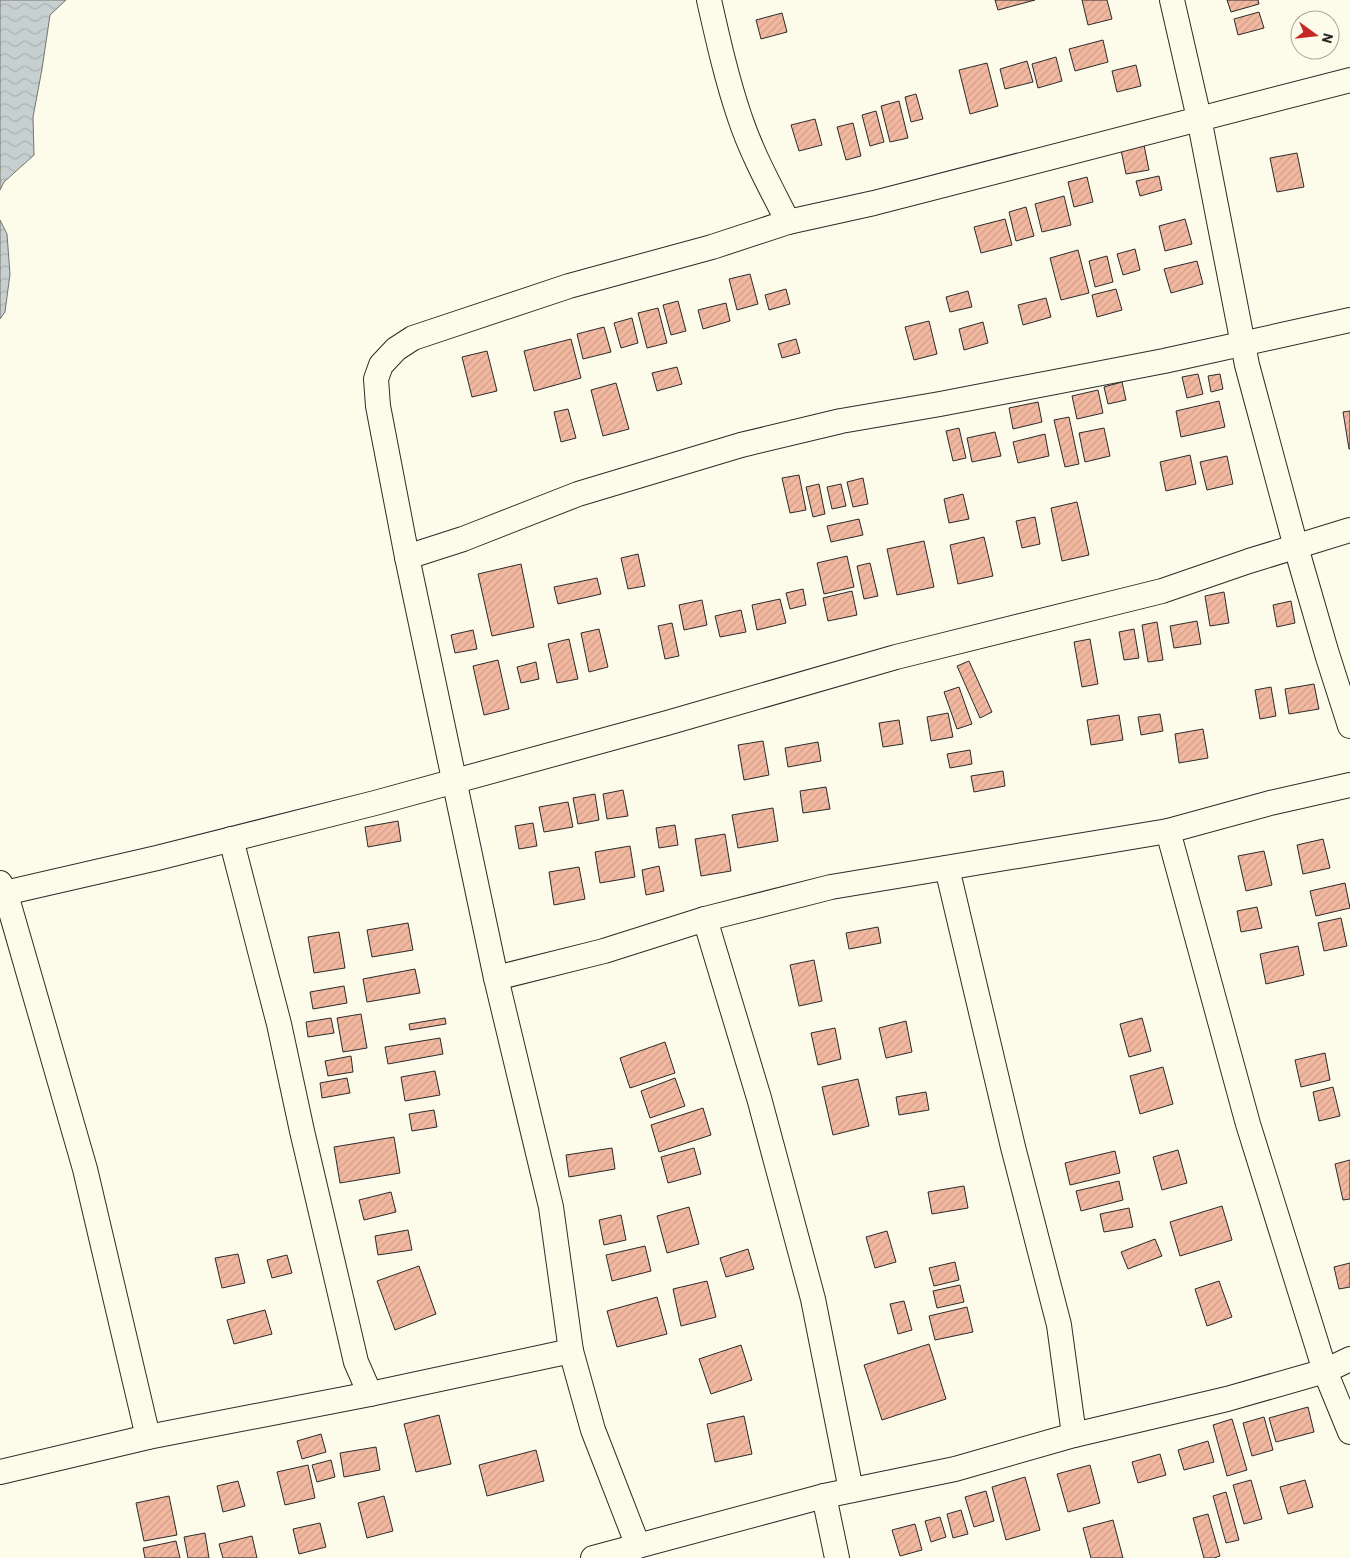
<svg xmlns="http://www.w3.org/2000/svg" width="1350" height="1558" font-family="Barlow,sans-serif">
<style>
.water{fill:url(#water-waves);stroke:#74746e}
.building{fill:url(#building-hatch);stroke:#2b2b2b}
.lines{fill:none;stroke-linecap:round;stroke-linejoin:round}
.street-casing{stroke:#2b2b2b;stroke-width:26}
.street{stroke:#fdfbea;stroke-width:24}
</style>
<defs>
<pattern id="water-waves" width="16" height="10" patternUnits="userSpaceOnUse" patternTransform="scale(1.25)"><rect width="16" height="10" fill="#c7d0d0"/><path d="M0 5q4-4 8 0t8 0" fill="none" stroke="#abb3b3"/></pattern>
<pattern id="building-hatch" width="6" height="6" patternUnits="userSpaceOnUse" patternTransform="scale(1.25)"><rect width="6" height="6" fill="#f2b8a0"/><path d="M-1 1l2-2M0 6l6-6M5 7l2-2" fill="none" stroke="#d09e8a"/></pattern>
</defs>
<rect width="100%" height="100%" fill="#fdfbea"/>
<g class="water">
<path d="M0,0H66L50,15L42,69L33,117L34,155L4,182L0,190Z"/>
<path d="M0,220L7,234L10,274L5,312L0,319Z"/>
</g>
<g class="building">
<path d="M995,0H1035L998,10Z"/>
<path d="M1082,0H1107L1112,19L1088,25Z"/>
<path d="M1227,0H1258L1259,4L1231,12Z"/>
<path d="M1259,12L1264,28L1238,35L1234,19Z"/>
<path d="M782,13L787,32L761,39L756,20Z"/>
<path d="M1103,40L1108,62L1075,71L1069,49Z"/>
<path d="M1056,57L1062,81L1038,88L1032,64Z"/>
<path d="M1027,61L1033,82L1005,89L1000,69Z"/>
<path d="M987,63L998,106L970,114L959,70Z"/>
<path d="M1136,65L1141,86L1117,92L1112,71Z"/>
<path d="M916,94L923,119L911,122L905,97Z"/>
<path d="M899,101L908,138L890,142L881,106Z"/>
<path d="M876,111L884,142L870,146L862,115Z"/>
<path d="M815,119L822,145L799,151L791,125Z"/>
<path d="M853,123L861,156L846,160L837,127Z"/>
<path d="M1144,145L1149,170L1126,174L1121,150Z"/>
<path d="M1297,153L1304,187L1277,192L1270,158Z"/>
<path d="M1159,176L1162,190L1140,196L1136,181Z"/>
<path d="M1087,177L1093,202L1074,207L1068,182Z"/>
<path d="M1064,196L1071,225L1042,232L1035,204Z"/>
<path d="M1026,207L1034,236L1016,241L1009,212Z"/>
<path d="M1005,219L1012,245L981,253L974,227Z"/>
<path d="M1185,219L1192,244L1165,251L1159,226Z"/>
<path d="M1135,249L1140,270L1123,275L1117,254Z"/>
<path d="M1078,250L1089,293L1061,300L1050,258Z"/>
<path d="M1107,256L1113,282L1095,287L1089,261Z"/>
<path d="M1197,261L1203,284L1171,293L1164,269Z"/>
<path d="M750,274L758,304L737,310L729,279Z"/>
<path d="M786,289L790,304L769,310L765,295Z"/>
<path d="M1116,289L1122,310L1097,317L1092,295Z"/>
<path d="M968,291L972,307L950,312L946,297Z"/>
<path d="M1046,298L1051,317L1023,325L1018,305Z"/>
<path d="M678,301L686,331L671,335L663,305Z"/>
<path d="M726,303L730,321L703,329L698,310Z"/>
<path d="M658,308L667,343L647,348L638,313Z"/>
<path d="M632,318L638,343L621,348L614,323Z"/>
<path d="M929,321L937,354L914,360L905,327Z"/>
<path d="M983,322L988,343L964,350L959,329Z"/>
<path d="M604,327L611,352L583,359L577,334Z"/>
<path d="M571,339L581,378L534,391L524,351Z"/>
<path d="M796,339L800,353L782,358L778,344Z"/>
<path d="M487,351L497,391L472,397L462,357Z"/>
<path d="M677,367L682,384L657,391L652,373Z"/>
<path d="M1198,374L1203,394L1187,398L1182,377Z"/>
<path d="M1220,374L1223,389L1211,392L1208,376Z"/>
<path d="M1122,382L1126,400L1108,404L1104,387Z"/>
<path d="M616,383L629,429L603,436L591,390Z"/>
<path d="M1098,390L1103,413L1077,419L1072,396Z"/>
<path d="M1219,401L1225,427L1181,437L1176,411Z"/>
<path d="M1038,402L1042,422L1013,429L1009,408Z"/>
<path d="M568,409L576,438L561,442L554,412Z"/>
<path d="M1350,411V449H1349L1343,412Z"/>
<path d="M1069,417L1079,464L1065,467L1054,420Z"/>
<path d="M959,428L966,458L953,461L946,431Z"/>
<path d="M1104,428L1110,456L1085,462L1079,433Z"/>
<path d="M995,432L1001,456L972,462L967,438Z"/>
<path d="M1045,434L1049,456L1018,463L1013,442Z"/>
<path d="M1190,455L1196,484L1166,491L1160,462Z"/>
<path d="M1227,456L1233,484L1207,490L1200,462Z"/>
<path d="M799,475L806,510L790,513L782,478Z"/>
<path d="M863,478L868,504L853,507L847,482Z"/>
<path d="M819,484L825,514L813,517L806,487Z"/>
<path d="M841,484L846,506L832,509L827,487Z"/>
<path d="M963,494L969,519L949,523L944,499Z"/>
<path d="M1077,502L1089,555L1062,561L1051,508Z"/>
<path d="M1035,517L1040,544L1022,548L1016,521Z"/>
<path d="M859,519L863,535L831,542L827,526Z"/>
<path d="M984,537L993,576L958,584L950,545Z"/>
<path d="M924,541L934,587L897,595L887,549Z"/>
<path d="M638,554L645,586L628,589L621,558Z"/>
<path d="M847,556L854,587L824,594L817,563Z"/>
<path d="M870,563L878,596L864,599L857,566Z"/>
<path d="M521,564L534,627L492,636L478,574Z"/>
<path d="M597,578L601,594L558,604L554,587Z"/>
<path d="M803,589L806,605L790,609L786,593Z"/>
<path d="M852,591L857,615L828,621L823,598Z"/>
<path d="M1224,592L1229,623L1210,626L1205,596Z"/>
<path d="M780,599L786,623L757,630L752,605Z"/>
<path d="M702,600L707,625L684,630L679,605Z"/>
<path d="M1291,601L1295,623L1277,627L1273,605Z"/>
<path d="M741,610L746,632L720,637L715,616Z"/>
<path d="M1197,621L1201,644L1174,648L1170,626Z"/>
<path d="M1157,622L1163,660L1148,662L1142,625Z"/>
<path d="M672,623L679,656L665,659L658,626Z"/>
<path d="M599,629L608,667L589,672L581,633Z"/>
<path d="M1134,629L1139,658L1124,660L1119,632Z"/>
<path d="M473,630L477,649L455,653L451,635Z"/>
<path d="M569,639L578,679L557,683L548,644Z"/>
<path d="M1090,639L1098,684L1082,687L1074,642Z"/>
<path d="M498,660L509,709L484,715L473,666Z"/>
<path d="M969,661L992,712L980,718L957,666Z"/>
<path d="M536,662L539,679L521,683L517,667Z"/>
<path d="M1314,684L1319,709L1289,714L1285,689Z"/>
<path d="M959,687L972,724L957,729L944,692Z"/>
<path d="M1271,687L1276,716L1260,719L1255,690Z"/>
<path d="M948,713L953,737L931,741L927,717Z"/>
<path d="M1160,714L1163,731L1141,735L1138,717Z"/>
<path d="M1119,715L1123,740L1091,745L1087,720Z"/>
<path d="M899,720L903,744L883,747L879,723Z"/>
<path d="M1203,729L1208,758L1179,763L1175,734Z"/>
<path d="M763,741L769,775L744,780L738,745Z"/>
<path d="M818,742L821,761L788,767L785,748Z"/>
<path d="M970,750L972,764L950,768L947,754Z"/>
<path d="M1003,771L1005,786L974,792L971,776Z"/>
<path d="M826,787L830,809L803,813L800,791Z"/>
<path d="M623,790L628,816L607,819L603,794Z"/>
<path d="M595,794L599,820L578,824L573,798Z"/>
<path d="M568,802L573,827L544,832L539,807Z"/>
<path d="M773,808L778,841L738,848L732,815Z"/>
<path d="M398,821L401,841L368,847L365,827Z"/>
<path d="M533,823L537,846L519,849L515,826Z"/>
<path d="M675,825L678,845L659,848L656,828Z"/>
<path d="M725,834L731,871L701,876L695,839Z"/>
<path d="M1323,839L1330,868L1303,874L1297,845Z"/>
<path d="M630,846L635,877L600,883L595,852Z"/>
<path d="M1264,851L1272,885L1246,891L1238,856Z"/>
<path d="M659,866L664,891L646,895L642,870Z"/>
<path d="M579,867L585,899L554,905L549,872Z"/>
<path d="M1345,883L1350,908L1316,916L1310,891Z"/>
<path d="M1257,907L1262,928L1241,932L1237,911Z"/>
<path d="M1341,918L1347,946L1324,951L1318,923Z"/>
<path d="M408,923L413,950L372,957L367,930Z"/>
<path d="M878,927L881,943L849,949L846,933Z"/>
<path d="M339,932L345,968L314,973L308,937Z"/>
<path d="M1298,946L1304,975L1266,984L1260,954Z"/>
<path d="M814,960L822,1001L799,1006L790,965Z"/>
<path d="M415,969L420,993L367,1002L363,979Z"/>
<path d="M344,986L347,1003L313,1009L310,992Z"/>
<path d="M361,1014L367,1048L343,1052L337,1018Z"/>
<path d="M331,1018L334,1033L308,1037L306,1022Z"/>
<path d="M445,1018L446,1024L410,1030L409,1024Z"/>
<path d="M1142,1018L1151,1051L1129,1057L1120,1024Z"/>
<path d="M906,1021L912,1052L886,1058L879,1028Z"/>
<path d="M835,1028L841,1059L818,1065L811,1033Z"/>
<path d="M440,1038L443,1054L388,1064L385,1047Z"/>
<path d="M665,1042L675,1073L630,1088L620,1058Z"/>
<path d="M1325,1053L1330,1080L1301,1087L1295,1060Z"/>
<path d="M351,1056L353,1072L328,1076L325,1061Z"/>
<path d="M1163,1067L1173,1104L1140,1114L1130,1076Z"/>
<path d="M435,1071L440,1095L405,1101L401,1077Z"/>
<path d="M347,1078L350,1093L322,1098L320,1083Z"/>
<path d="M675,1078L685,1106L650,1118L641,1091Z"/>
<path d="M858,1079L869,1126L833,1135L822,1087Z"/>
<path d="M1333,1087L1340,1116L1319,1121L1313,1092Z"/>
<path d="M926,1092L929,1110L899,1115L896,1097Z"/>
<path d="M703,1108L711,1135L659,1152L651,1125Z"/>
<path d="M434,1110L437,1127L412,1131L409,1114Z"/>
<path d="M394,1137L400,1173L340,1183L334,1147Z"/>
<path d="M612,1148L615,1169L569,1177L566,1155Z"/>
<path d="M694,1148L701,1174L668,1183L661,1157Z"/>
<path d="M1178,1150L1187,1183L1162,1190L1153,1157Z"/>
<path d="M1115,1151L1120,1173L1070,1185L1065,1163Z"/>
<path d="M1350,1160V1199L1343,1200L1335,1164Z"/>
<path d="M1119,1181L1123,1200L1081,1211L1076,1191Z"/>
<path d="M964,1186L968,1208L932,1214L928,1192Z"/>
<path d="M391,1192L396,1212L364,1220L359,1200Z"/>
<path d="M1222,1206L1232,1240L1180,1256L1170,1222Z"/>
<path d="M689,1207L699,1244L667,1253L657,1216Z"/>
<path d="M1129,1208L1133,1227L1104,1232L1100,1214Z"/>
<path d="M621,1215L626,1240L604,1245L599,1220Z"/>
<path d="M408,1230L412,1250L378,1255L375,1236Z"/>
<path d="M887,1231L896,1262L875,1268L866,1237Z"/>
<path d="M1155,1239L1162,1256L1128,1269L1121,1252Z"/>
<path d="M645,1246L651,1271L612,1281L606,1255Z"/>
<path d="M748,1249L754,1269L726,1277L720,1258Z"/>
<path d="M238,1254L245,1283L222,1288L215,1258Z"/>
<path d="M287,1255L292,1273L272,1278L267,1260Z"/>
<path d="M955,1262L959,1280L934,1286L929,1268Z"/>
<path d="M1350,1263V1287L1339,1289L1334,1267Z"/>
<path d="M419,1266L436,1314L395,1330L377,1281Z"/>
<path d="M707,1281L716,1317L681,1326L673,1289Z"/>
<path d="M1219,1281L1232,1317L1207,1326L1195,1289Z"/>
<path d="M960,1285L964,1302L937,1308L933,1291Z"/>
<path d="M657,1297L667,1334L617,1347L607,1311Z"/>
<path d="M904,1301L912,1330L898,1334L890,1304Z"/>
<path d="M967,1307L973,1332L935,1340L929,1316Z"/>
<path d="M265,1310L272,1334L234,1344L227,1320Z"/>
<path d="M929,1344L946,1399L882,1420L864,1365Z"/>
<path d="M741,1345L752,1380L711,1394L699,1359Z"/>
<path d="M1308,1407L1314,1432L1276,1442L1269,1418Z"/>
<path d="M439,1415L451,1464L416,1472L404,1424Z"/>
<path d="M744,1416L752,1454L715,1462L707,1424Z"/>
<path d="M1264,1417L1273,1450L1252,1456L1243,1423Z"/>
<path d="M1232,1419L1247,1470L1227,1476L1213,1425Z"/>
<path d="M321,1434L326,1452L302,1459L297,1441Z"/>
<path d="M1208,1441L1214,1462L1184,1470L1178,1450Z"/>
<path d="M376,1447L380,1470L344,1477L340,1453Z"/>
<path d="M536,1450L544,1481L487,1496L479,1465Z"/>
<path d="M1160,1454L1166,1475L1138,1483L1132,1462Z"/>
<path d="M331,1460L335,1477L317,1482L312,1465Z"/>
<path d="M308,1465L315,1498L285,1505L277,1472Z"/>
<path d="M1090,1465L1100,1503L1068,1512L1057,1474Z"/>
<path d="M1025,1477L1040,1530L1006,1540L992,1487Z"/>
<path d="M1251,1480L1262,1519L1244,1524L1233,1485Z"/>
<path d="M1305,1480L1313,1507L1288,1514L1280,1487Z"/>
<path d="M238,1481L245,1506L223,1512L217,1486Z"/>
<path d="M986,1491L994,1521L974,1527L965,1497Z"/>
<path d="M1226,1492L1239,1540L1226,1543L1213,1496Z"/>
<path d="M169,1496L177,1535L144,1541L136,1503Z"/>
<path d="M384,1496L393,1531L367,1538L358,1503Z"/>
<path d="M961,1510L968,1534L953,1538L947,1514Z"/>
<path d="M1208,1514L1220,1556L1214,1558H1204L1193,1518Z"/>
<path d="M940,1517L946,1537L931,1542L925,1521Z"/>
<path d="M1113,1520L1123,1558H1091L1083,1528Z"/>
<path d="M320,1523L326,1547L299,1554L293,1529Z"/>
<path d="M915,1524L922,1550L900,1556L892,1530Z"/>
<path d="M205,1533L209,1558H188L184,1537Z"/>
<path d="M252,1536L257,1558H223L219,1544Z"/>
<path d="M176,1541L180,1558H145L143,1548Z"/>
</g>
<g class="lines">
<g class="street-casing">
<g id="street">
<path d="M709,0C718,40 727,80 740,118C752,154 771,188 788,222"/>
<path d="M1172,0L1199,118L1247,365L1296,547L1327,654L1350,726"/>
<path d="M407,557L463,539L578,494L741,445L841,421L940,404L1164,361L1350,320"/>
<path d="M1168,831L1248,1124L1325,1371L1350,1432"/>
<path d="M231,839L279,1024L302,1131L346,1319L356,1362L370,1394"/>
<path d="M947,868L1013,1147L1059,1325L1074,1435"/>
<path d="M0,883L5,891L85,1169L148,1437"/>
<path d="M0,894L157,858L375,803L667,723L896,657L1162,591L1249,561L1350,530"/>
<path d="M705,919L759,1098L813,1299L851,1490"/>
<path d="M496,978L604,951L705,919L831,887L1168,831L1270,803L1350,785"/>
<path d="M0,1472L148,1437L370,1394L571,1351"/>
<path d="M824,1496L837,1558"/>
<path d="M638,1546L593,1430L571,1351L551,1207L496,978L407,557L378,406L376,379L381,365L396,349L413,338L569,286L712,247L788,222L874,203L1350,80"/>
<path d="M593,1558L824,1496L955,1469L1074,1435L1227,1399L1325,1371L1350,1359"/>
</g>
</g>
<use href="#street" class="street"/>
</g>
<g transform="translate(1315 35) rotate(105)"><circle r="24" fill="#fdfbea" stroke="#a9a89e"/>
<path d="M0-4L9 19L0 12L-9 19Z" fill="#c62828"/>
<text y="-8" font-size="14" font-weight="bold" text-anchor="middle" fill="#2b2b2b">N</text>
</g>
</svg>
